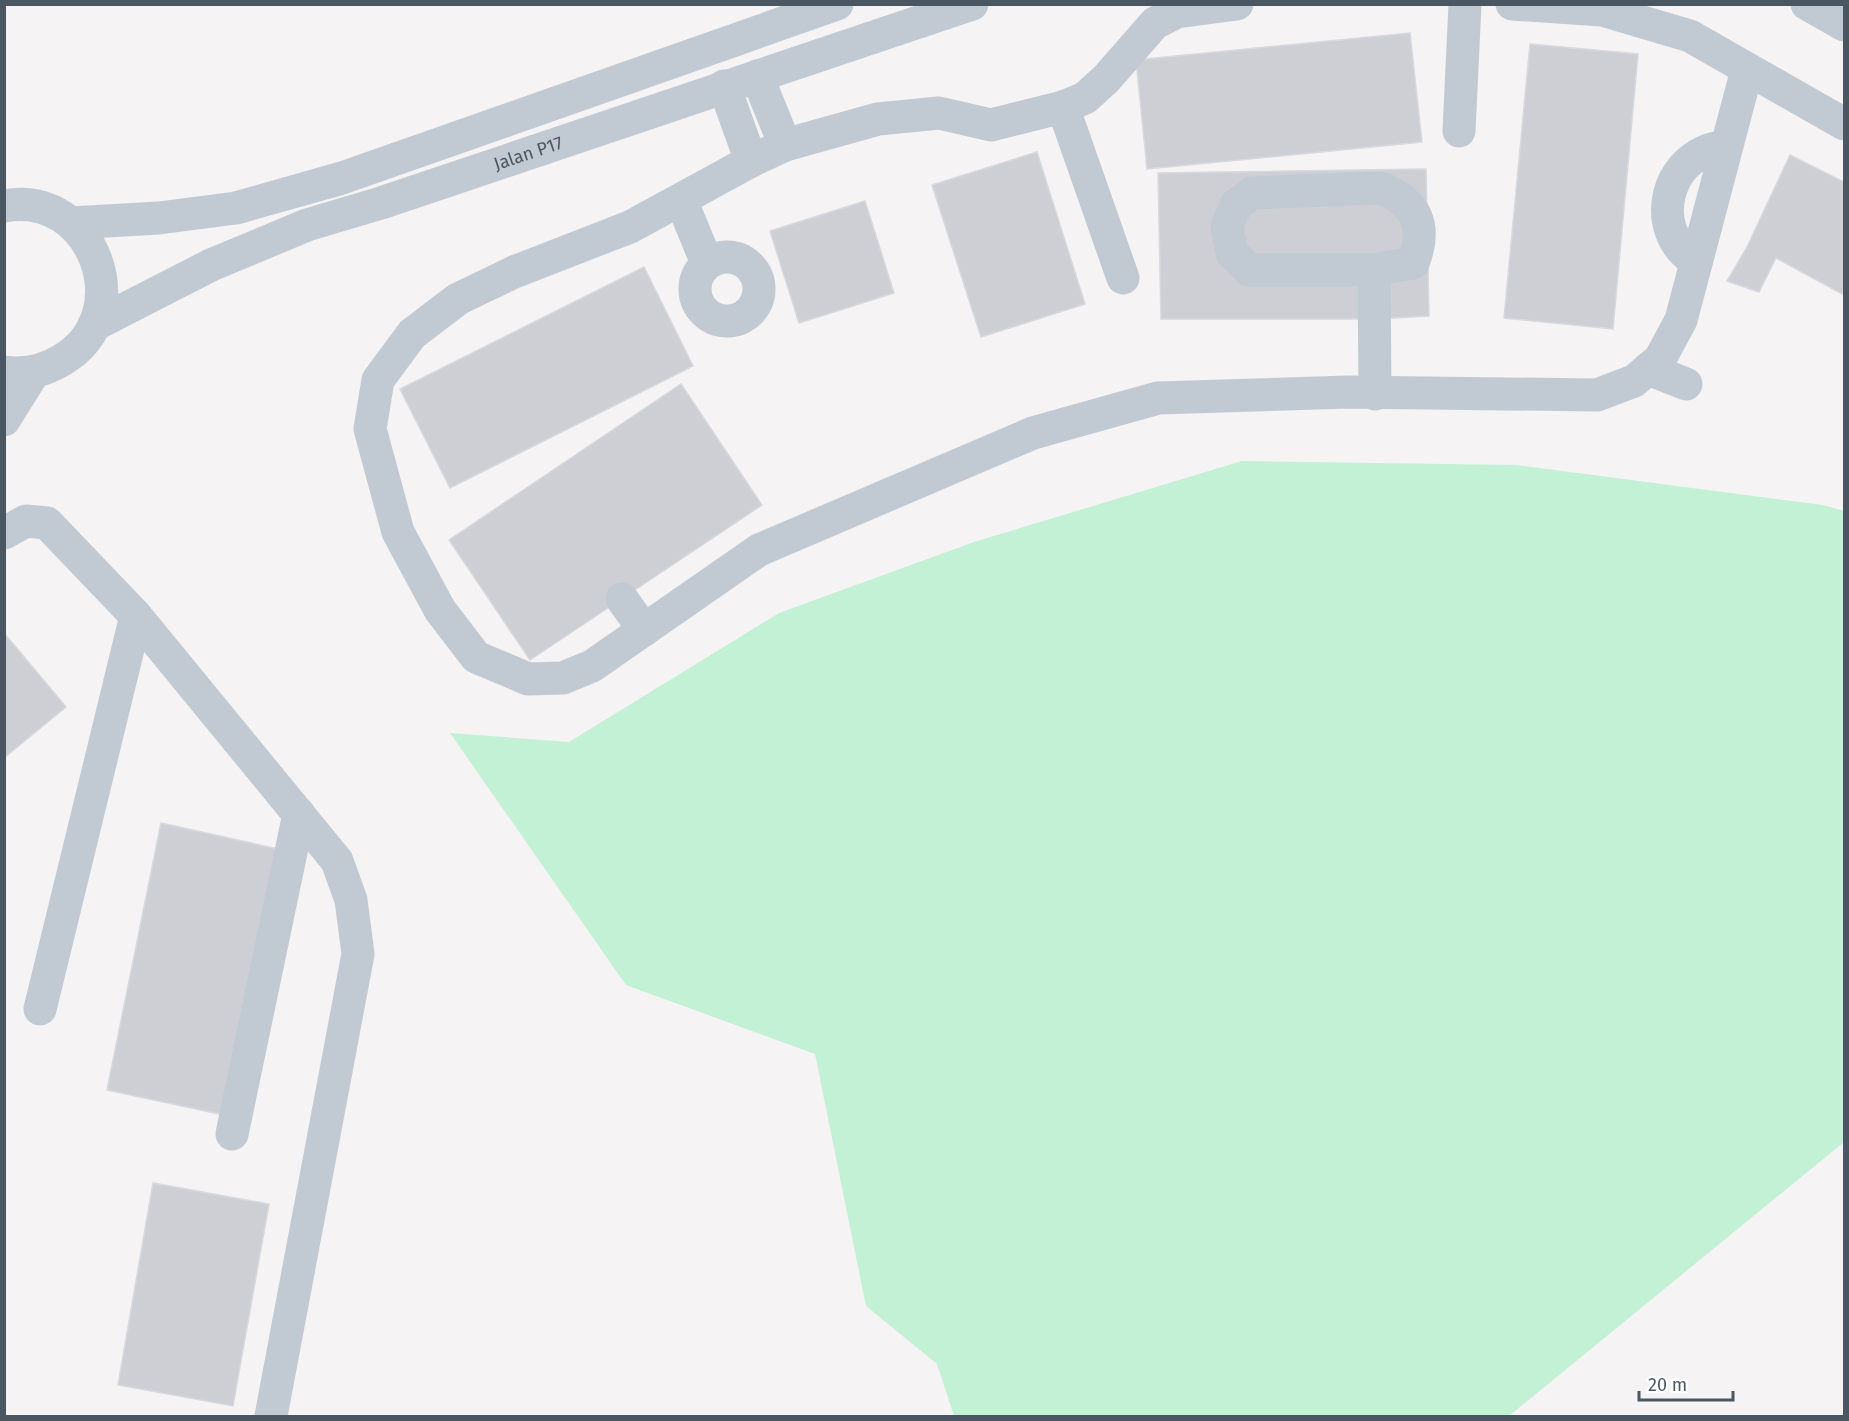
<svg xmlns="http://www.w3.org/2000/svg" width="1849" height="1421" font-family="'Fira Sans',sans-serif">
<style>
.green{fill:#c3f1d5}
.building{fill:#cdcfd5;stroke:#d7d9de;stroke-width:1.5}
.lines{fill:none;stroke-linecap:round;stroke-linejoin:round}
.minor{stroke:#c1cad2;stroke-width:33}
.labels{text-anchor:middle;stroke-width:4.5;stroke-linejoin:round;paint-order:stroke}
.street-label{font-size:18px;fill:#4a5661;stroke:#fff}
</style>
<rect width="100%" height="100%" fill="#f5f3f3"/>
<path class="green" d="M1242,461L1516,465L1823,505L1844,511V1142L1509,1416H954L937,1364L866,1306L815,1054L626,985L450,733L569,742L779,613L974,542Z"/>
<g class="building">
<path d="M1410,33L1422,142L1147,169L1136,60Z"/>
<path d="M1530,44L1638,54L1613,329L1504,318Z"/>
<path d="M1037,152L1085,304L981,337L932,185Z"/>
<path d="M1790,155L1844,182V295L1776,258L1759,292L1727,281L1747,247Z"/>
<path d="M1426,169L1429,316L1376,319H1161L1158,173Z"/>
<path d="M865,201L894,293L799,323L770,231Z"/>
<path d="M644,267L693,366L450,488L400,389Z"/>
<path d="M681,384L762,505L530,660L449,540Z"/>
<path d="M4,633L66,707L4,758Z"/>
<path d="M161,823L278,849L224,1115L107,1090Z"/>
<path d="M153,1183L269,1204L233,1406L118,1385Z"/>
</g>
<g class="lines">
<g class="minor">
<path d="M1237,4L1177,12L1155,23L1106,79L1085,98L1063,107L991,125L939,113L878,119L785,145L751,161L630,227L514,272L458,299L412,334L378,380L370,429L398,532L440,610L476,657L528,679L563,678L592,666L759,550L1033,433L1158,398L1348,392L1597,395L1634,381L1660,359L1681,320L1747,70"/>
<path d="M1512,4L1602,10L1690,36L1844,124"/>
<path d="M1807,4L1844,25"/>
<path d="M757,76L785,145"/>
<path d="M724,86L751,161"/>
<path d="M1063,107L1123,278"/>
<path d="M1459,131L1465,4"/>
<path d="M1380,188C1416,202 1428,225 1413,263L1374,270H1249L1232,253L1227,226L1236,205L1252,193Z"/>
<path d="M681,200L707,263"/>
<path d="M4,206C93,189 140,314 62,360C44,371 25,375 4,372"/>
<path d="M71,223L159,218L236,208L342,178L837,4"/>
<circle cx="727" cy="289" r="32"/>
<path d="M1696,262C1690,257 1683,252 1679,246C1656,214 1669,168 1704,152C1711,148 1719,148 1726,146"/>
<path d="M1374,270L1375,394"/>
<path id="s1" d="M94,325L211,265L307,225L381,203L972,4"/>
<path d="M1648,369L1686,384"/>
<path d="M4,420L34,372"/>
<path d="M4,533L26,521L47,523L136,616L337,861L351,900L358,954L271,1416"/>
<path d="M622,599L644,630"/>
<path d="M40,1009L136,616"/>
<path d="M232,1134L299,814"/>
</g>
</g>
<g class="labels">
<g class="street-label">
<text dy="6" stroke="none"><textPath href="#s1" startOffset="468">Jalan P17</textPath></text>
</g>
</g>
<rect width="1849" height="1421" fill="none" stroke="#4a5661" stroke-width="12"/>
<path d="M1639 1391v9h94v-9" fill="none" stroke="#4a5661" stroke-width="3"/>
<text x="1648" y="1391" font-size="18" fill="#4a5661" stroke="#ffffff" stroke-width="4.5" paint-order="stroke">20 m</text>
</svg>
